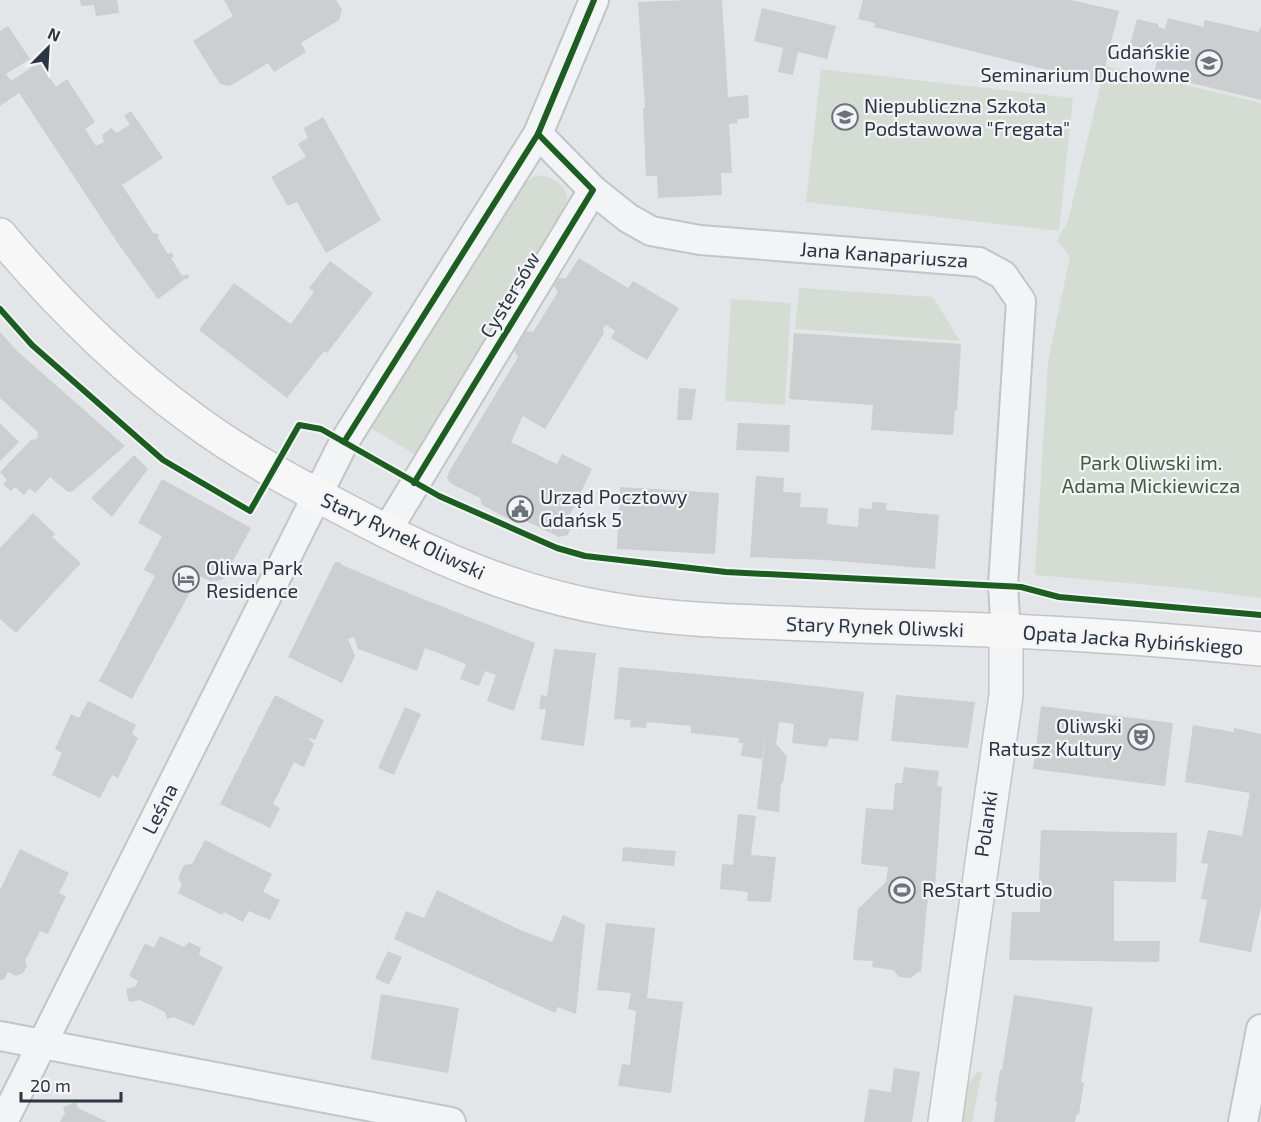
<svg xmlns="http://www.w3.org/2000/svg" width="1261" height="1122" font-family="'Exo 2',sans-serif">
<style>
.green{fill:#d5dcd4}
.building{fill:#ccced0}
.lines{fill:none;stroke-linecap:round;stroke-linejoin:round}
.minor-casing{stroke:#c2c4c6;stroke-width:32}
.tertiary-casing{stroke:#c2c4c6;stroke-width:36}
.secondary-casing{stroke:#c2c4c6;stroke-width:36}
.minor{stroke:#f3f4f5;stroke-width:28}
.tertiary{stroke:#f3f4f5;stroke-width:33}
.secondary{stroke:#f7f7f7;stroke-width:33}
.cycleway-casing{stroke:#f2f4f7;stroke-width:10}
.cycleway{stroke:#1b5e20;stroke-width:6}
.labels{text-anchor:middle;stroke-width:4.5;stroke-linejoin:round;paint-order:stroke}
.poi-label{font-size:20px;fill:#2c3540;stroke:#f2f4f7;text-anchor:start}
.street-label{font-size:20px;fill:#2c3540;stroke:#f2f4f7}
.park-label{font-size:20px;fill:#435b3a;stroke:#f2f4f7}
</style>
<rect width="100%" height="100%" fill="#e3e6e8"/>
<g class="green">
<path d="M1105,66L1261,103V598L1183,588L1035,575L1048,361L1070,257L1057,240L1068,221Z"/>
<path d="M821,69L1073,98L1059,231L806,202Z"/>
<path d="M541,175C559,180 569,187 567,207L416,455L369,427L523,185L533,177Z"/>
<path d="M799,288L933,297L960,341L795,329Z"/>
<path d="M731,299L791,303L785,405L725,401Z"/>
<path d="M978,1071L982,1072L972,1122H962L967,1086Z"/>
</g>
<g class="building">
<path d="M80,0H117L119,13L96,16L94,5L81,6Z"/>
<path d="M224,0H336L342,10L339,20L301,43L306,52L274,72L268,63L230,86L220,84L193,41L233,16Z"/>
<path d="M688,0H722L728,97L748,95L749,118L737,119L738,123L729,124L732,173H721L722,195L658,198L657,176H646L643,108H645L638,2Z"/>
<path d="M863,0H1071L1119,11L1101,83L874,27L875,23L858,19Z"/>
<path d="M762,8L836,26L827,59L798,52L793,75L778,72L783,48L754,41Z"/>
<path d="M1168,18L1203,27L1205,20L1258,32L1261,26V100L1154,74L1159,53L1130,45L1137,19L1158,24V27L1165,29Z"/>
<path d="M8,26L30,59L6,74L11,81L40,62L56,87L67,79L95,122L85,129L96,146L104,142L102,135L111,128L117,133L130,124L124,116L131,111L163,158L122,185L154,234L157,233L159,236L157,237L168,254L171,252L174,256L171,258L182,276L188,274L189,278L185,279L158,299L117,242L19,93L0,106V31Z"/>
<path d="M323,117L381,220L326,253L297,202L288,206L271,177L306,157L298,144L308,138L304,128Z"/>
<path d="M579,258L628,288L633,281L679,308L647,360L611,338L615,331L606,325L603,329L604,333L545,429L523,416L511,442L557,464L562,454L592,469L567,521L571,528L568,535L559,537L524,520L517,523L482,505L480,498L454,485L449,482L447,477L450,470L518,357L514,351L526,331L533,332L558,292L554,286L559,278H566Z"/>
<path d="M330,261L373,293L327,353L324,351L287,398L199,330L234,283L291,324L314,292L309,288Z"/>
<path d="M0,332L17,351L125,446L73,491L68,492L50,477L35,493L30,488L24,495L15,487L11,491L3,484L7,480L0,472L31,440L37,439L38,432L0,398Z"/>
<path d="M794,333L961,344L957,410H955L953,435L871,430L873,405L789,399Z"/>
<path d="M679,388L696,389L692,420H677Z"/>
<path d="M0,423L19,442L0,461Z"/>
<path d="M738,423L790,425L789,452L736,450Z"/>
<path d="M134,455L148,469L112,517L91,498Z"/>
<path d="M756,476L784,478L783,492L801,493L800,507L828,508L827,524L858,527L859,508L872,509V502L887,503L886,510L939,515L935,569L825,560L750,557Z"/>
<path d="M162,479L251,528L223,579L217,581L213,580L212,582L199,576L132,699L99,681L155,576L144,570L162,536L138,523Z"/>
<path d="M620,487L719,493L715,554L617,549Z"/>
<path d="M33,513L55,534L52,537L81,563L16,633L0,619V548Z"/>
<path d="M335,562H339L342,565L413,595L535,643L514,711L487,701L496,675L485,671L479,686L460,679L466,664L425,648L417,671L358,649L354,637L348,639L355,656L342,683L288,657Z"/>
<path d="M554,649L596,653L584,746L541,740L546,709H539L541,695L547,696Z"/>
<path d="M619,667L772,681L864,692L858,741L829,738L827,747L792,743L794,724L779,722L776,744L787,756L783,783H781L779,812L757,809L766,732L762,759L741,756L743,743H738L739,738L691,733V726L647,722L646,728L630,727L631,720L614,719Z"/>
<path d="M275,695L324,720L315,740L307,737L314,744L304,767L294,762L273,804L280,808L270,828L220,804Z"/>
<path d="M896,695L975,702L968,748L891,741Z"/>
<path d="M88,701L136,725L132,734L138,738L118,778L112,775L100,798L52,775L62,753L55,749L71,714L79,718Z"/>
<path d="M1041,706L1173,723L1165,786L1033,769Z"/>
<path d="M405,707L421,714L394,775L378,768Z"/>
<path d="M1193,725L1234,732V728L1261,734V906L1251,952L1199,942L1207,900L1201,899L1208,864L1201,863L1208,830L1242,836L1250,793L1185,782Z"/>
<path d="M904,767L939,771L937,786L942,787L935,886L929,885L921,972H918L911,978L899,977L894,970L872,967L873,961L853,960L858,909L886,882L888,867L861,864L866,808L893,810L895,783H902Z"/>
<path d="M738,814L756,816L751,855L776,857L771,902L747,901L748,892L720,889L722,864L733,865Z"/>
<path d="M1041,830L1177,833L1176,882L1114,881V941H1160L1159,962L1009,960L1012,912H1040L1041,880H1039Z"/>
<path d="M205,840L272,874L263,892L280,900L270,920L249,911L243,922L224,912L222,915L178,893L182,885L178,878L184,865L192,864Z"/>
<path d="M623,847L676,851L674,866L622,861Z"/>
<path d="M20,849L69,873L59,893L66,896L48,934L40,931L25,961L27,966L23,973L16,976L8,972L4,979L2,980H0V890Z"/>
<path d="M437,890L520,930L552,942L563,915L585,925L576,1014L558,1007L555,1013L394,939L406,911L424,918Z"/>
<path d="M606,923L655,928L647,998L683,1002L671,1093L618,1086L622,1064L630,1065L636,1011L628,1009L631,993L597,990Z"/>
<path d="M160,936L184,947L189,942L201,948L199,955L223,967L194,1026L174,1017L167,1019L165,1012L140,1000L129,1002L126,989L135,987L138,981L129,976L145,943L154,948Z"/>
<path d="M388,951L402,957L389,985L375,978Z"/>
<path d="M381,994L459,1008L448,1073L371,1059Z"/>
<path d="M1014,995L1093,1007L1081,1082L1084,1083L1079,1114H1077L1075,1122H994L997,1101H995L1000,1070H1002Z"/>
<path d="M894,1068L920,1072L912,1122H864L869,1089L891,1092Z"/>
<path d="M76,1102L78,1108L107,1122H60L65,1113L63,1107Z"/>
</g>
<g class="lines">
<g class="minor-casing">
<g id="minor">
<path d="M538,134L593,190L628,218L651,231L700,240L979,262L1003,275L1021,301L1003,586L1006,632"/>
<path d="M386,532L593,190"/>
<path d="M0,1036L451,1122"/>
<path d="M3,1122L344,442L538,134L594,0"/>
<path d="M1243,1122L1261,1029"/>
</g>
</g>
<g class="tertiary-casing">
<path id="tertiary" d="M945,1122L1006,695V632"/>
</g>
<g class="secondary-casing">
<path id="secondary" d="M0,235C56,302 119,365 190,417C242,456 299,486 357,516C436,558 520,594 610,609C667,619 725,621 783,623C831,625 880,627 928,628C1039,631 1151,638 1261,649"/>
</g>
<use href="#minor" class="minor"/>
<use href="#tertiary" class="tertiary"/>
<use href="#secondary" class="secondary"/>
<g class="cycleway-casing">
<g id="cycleway">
<path d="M0,309L32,345L163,460L250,511L299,425L321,429L439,496L557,548L585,556L726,572L1021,587L1059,597L1261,615"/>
<path d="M344,442L538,134L594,0"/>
<path d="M414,483L593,190L538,134"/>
</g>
</g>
<use href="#cycleway" class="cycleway"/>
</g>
<defs>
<g id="university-ring" transform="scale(1.35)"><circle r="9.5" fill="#f2f4f7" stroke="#6c737b" stroke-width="1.5"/><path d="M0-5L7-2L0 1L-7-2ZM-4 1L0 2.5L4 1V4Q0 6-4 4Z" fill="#6c737b"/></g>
<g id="school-ring" transform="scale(1.35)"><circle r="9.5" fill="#f2f4f7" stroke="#6c737b" stroke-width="1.5"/><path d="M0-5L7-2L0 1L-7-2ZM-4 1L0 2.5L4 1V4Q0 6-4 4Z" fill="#6c737b"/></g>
<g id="civic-ring" transform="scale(1.35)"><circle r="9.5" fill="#f2f4f7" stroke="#6c737b" stroke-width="1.5"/><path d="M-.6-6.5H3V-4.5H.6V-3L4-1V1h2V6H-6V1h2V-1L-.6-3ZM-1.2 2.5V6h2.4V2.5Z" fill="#6c737b"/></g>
<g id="hotel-ring" transform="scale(1.35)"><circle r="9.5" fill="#f2f4f7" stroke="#6c737b" stroke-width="1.5"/><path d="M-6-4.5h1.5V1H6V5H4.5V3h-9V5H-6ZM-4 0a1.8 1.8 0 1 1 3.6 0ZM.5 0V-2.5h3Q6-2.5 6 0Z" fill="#6c737b"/></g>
<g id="theatre-ring" transform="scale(1.35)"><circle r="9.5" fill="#f2f4f7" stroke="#6c737b" stroke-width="1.5"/><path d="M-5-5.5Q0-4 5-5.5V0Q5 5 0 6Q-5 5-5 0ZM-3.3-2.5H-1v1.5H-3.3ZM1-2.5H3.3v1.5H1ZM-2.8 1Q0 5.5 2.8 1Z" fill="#6c737b"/></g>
<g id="stadium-ring" transform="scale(1.35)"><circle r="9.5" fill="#f2f4f7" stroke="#6c737b" stroke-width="1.5"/><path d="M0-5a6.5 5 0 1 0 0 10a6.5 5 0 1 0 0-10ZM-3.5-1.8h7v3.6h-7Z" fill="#6c737b"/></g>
</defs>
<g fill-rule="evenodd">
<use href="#university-ring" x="1209" y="63"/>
<use href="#school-ring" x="845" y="117"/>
<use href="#civic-ring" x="520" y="509"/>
<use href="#hotel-ring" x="186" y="579"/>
<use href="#theatre-ring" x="1141" y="737"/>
<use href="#stadium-ring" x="902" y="890"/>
</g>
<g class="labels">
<g class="poi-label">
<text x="1190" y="59" text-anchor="end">Gdańskie<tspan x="1190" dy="23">Seminarium Duchowne</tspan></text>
<text x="864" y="113">Niepubliczna Szkoła<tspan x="864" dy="23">Podstawowa "Fregata"</tspan></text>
<text x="540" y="504">Urząd Pocztowy<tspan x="540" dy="23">Gdańsk 5</tspan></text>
<text x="206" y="575">Oliwa Park<tspan x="206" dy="23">Residence</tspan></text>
<text x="1122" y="733" text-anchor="end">Oliwski<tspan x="1122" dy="23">Ratusz Kultury</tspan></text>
<text x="922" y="897">ReStart Studio</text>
</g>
<g class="street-label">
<text transform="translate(884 255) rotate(4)" y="7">Jana Kanapariusza</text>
<text transform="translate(510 295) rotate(-59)" y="7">Cystersów</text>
<text transform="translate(403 536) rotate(25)" y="7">Stary Rynek Oliwski</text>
<text transform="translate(875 627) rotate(2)" y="7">Stary Rynek Oliwski</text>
<text transform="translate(1133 640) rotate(4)" y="7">Opata Jacka Rybińskiego</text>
<text transform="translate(160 809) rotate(-63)" y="7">Leśna</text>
<text transform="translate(986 824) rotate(-82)" y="7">Polanki</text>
</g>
<g class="park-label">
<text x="1151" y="470">Park Oliwski im.<tspan x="1151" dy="23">Adama Mickiewicza</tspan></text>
</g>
</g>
<g transform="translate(48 48) rotate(24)" stroke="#f2f4f7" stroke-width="4.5" paint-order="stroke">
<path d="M0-4.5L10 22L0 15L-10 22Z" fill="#2c3540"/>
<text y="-9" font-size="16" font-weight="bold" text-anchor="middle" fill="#2c3540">N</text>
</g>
<path d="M21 1092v9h100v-9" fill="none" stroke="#2c3540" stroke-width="3"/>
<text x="30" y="1092" font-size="18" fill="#2c3540" stroke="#f2f4f7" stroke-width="4.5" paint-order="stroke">20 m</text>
</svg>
